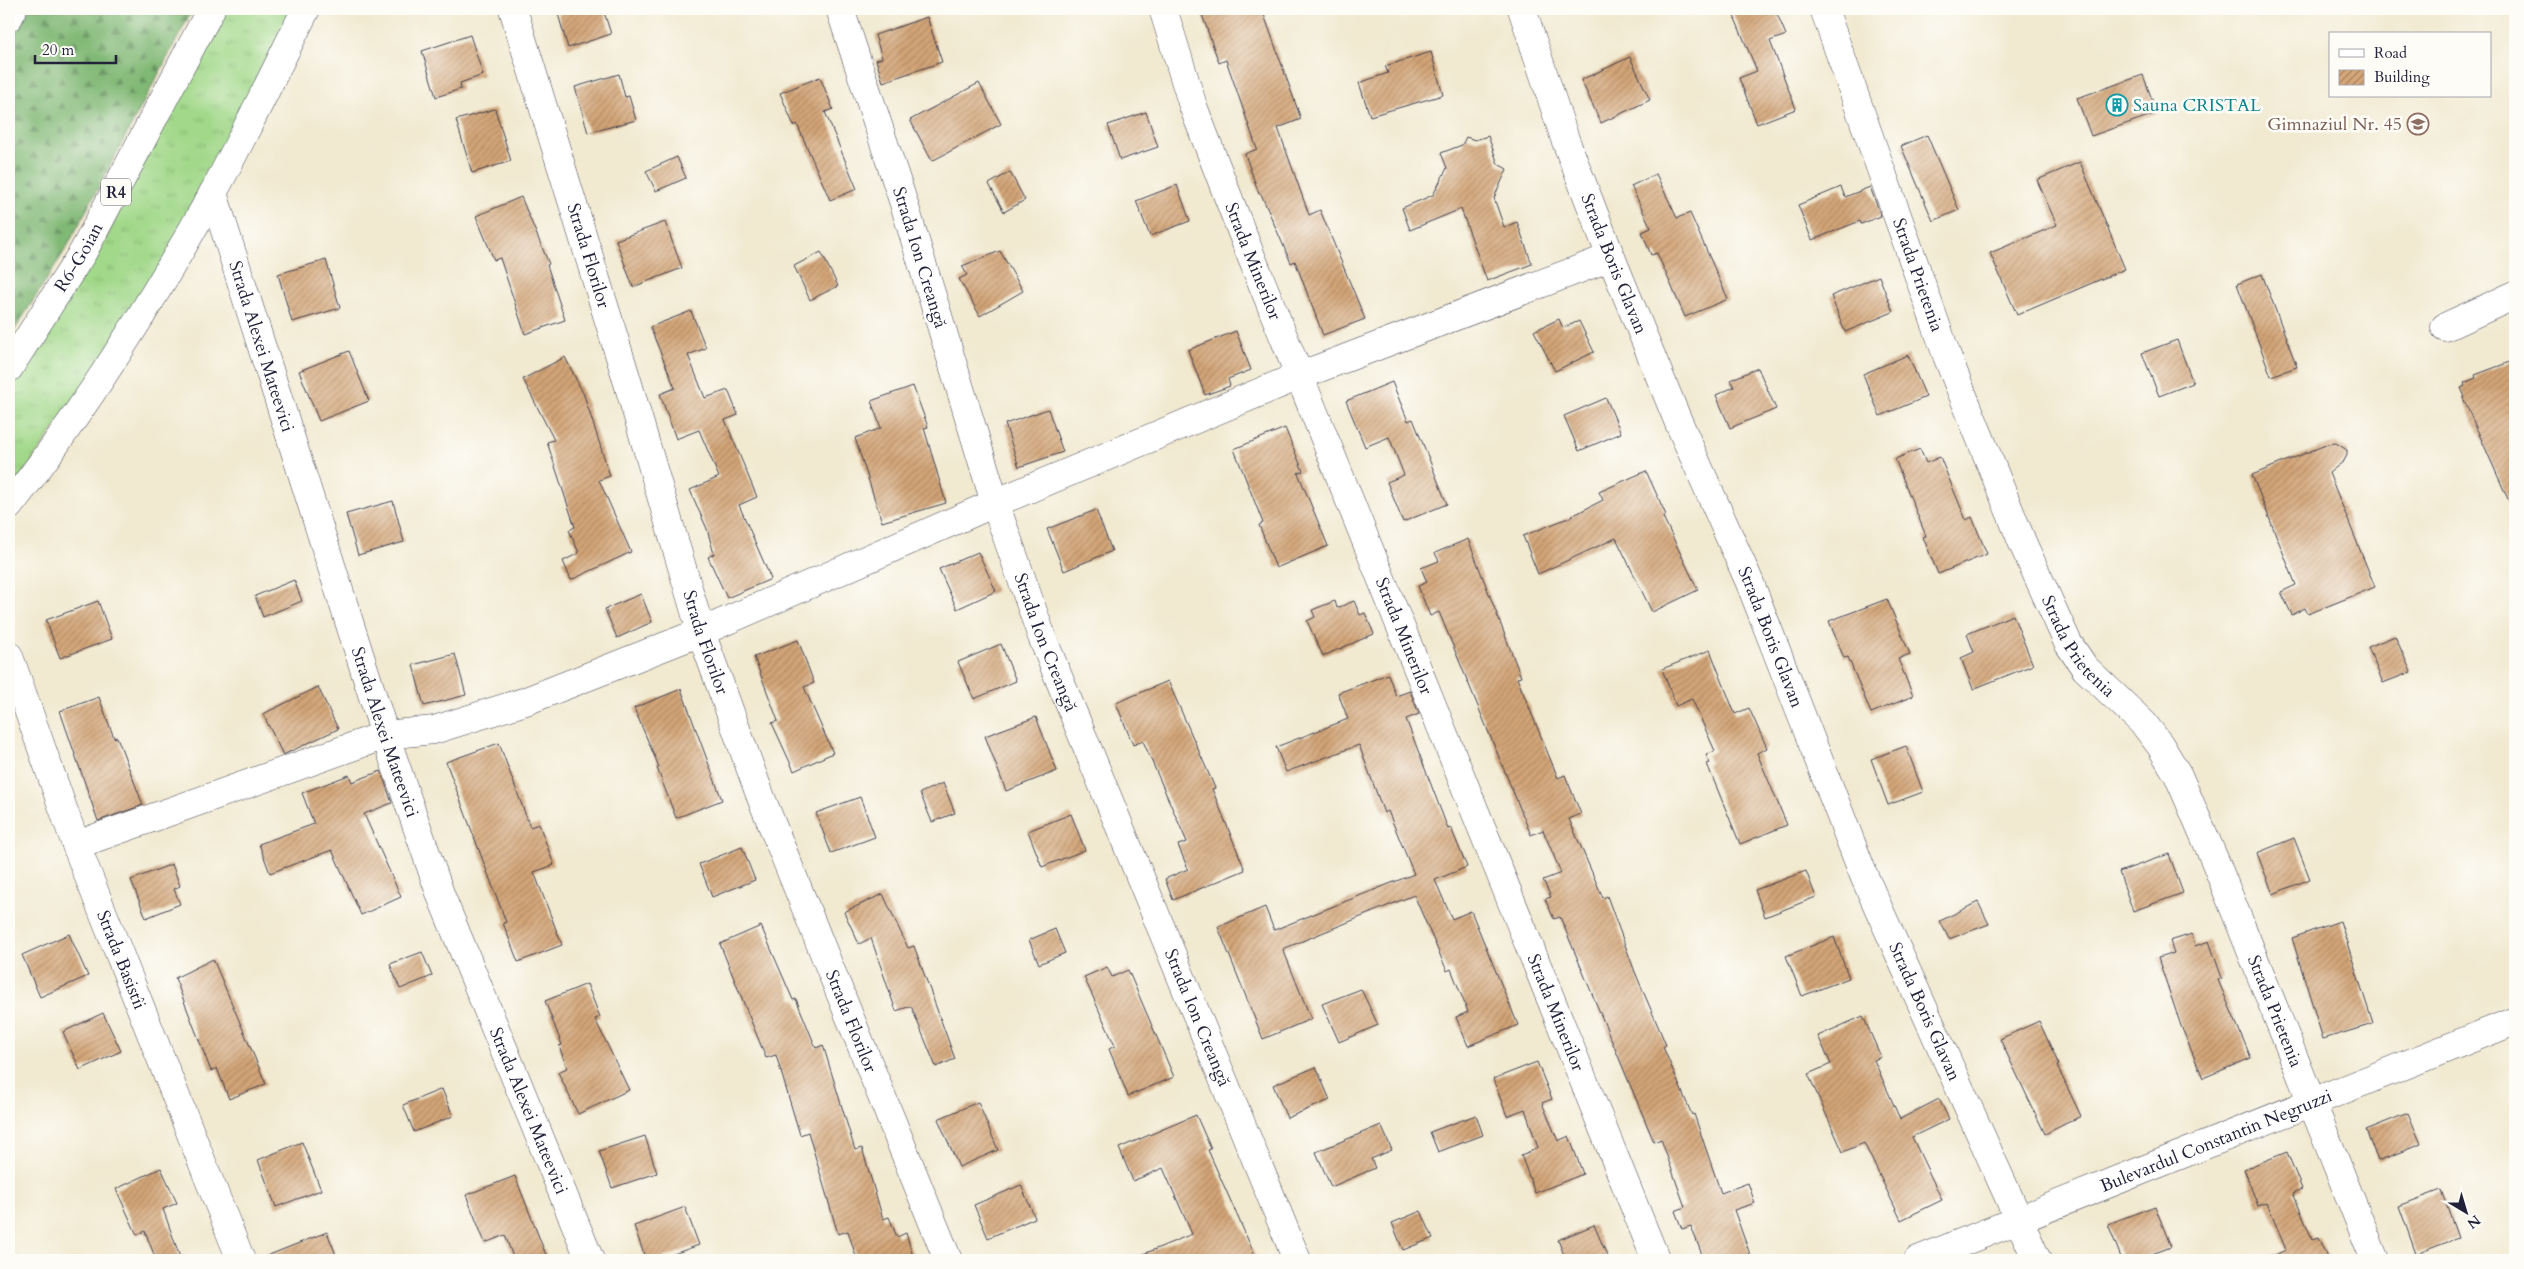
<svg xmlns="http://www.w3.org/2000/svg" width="2524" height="1269" font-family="Cardo,serif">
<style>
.grass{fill:url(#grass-tufts);stroke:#627d62}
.forest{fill:url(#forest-firs);stroke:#516d58}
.building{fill:url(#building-hatch)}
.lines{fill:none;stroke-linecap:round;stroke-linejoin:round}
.minor-casing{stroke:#414051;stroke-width:29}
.major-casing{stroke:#414051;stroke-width:29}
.highway-casing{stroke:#414051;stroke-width:29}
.minor{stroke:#fff;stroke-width:28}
.major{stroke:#fff;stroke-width:28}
.highway{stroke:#fff;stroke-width:28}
.labels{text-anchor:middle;stroke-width:5;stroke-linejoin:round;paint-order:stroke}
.shield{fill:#fdfcf7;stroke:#646373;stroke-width:1}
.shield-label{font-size:16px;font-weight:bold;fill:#22223b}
.culture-label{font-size:18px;fill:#0d838f;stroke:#fdfcf7;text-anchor:start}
.education-label{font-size:18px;fill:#785e54;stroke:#fdfcf7;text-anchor:end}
.street-label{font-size:18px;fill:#22223b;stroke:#fdfcf7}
</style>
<defs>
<pattern id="grass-tufts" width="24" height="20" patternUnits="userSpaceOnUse" patternTransform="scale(1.25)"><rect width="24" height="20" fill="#a1d889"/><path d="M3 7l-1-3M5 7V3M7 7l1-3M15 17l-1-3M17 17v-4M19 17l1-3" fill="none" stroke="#8ab977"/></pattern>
<pattern id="forest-firs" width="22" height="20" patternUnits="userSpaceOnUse" patternTransform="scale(1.25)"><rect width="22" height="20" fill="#80b875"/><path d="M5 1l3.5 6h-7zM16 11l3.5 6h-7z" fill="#689561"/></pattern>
<pattern id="building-hatch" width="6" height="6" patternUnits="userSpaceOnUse" patternTransform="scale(1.25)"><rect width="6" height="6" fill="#d3a577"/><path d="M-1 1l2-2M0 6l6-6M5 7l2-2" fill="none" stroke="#ab8663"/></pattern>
</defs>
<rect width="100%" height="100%" fill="#fdfcf7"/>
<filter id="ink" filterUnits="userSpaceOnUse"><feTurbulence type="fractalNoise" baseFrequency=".02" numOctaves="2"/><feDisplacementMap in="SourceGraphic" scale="10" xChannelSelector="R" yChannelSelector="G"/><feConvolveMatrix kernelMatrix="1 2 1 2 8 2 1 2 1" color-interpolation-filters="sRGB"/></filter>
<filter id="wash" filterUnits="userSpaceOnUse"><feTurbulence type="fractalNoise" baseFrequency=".0096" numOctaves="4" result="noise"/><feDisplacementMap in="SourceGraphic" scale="20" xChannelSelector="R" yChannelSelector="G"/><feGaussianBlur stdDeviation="1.12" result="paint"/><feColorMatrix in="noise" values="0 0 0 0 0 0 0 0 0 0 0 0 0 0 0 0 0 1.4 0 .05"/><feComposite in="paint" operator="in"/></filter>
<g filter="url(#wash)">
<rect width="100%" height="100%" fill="#f1e9d0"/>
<path class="grass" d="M222,9H296L144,299L9,494V385L97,256Z"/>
<path class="forest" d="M28,9H193L67,247L9,339V43Z"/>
<g id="blocks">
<g class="building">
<path d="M572,9H603L611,34L568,48L558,14Z"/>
<path d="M1200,9H1262L1301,119L1278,128L1309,215L1320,210L1365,319L1323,335L1295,261L1291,263L1261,194H1259L1245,154L1257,149L1226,60L1219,63Z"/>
<path d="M1731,9H1775L1786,35L1770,41L1796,109L1757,124L1739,78L1757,71Z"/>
<path d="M927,17L942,62L883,82L876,60L882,58L875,35Z"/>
<path d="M470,35L483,75L460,83L461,89L436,97L422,51Z"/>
<path d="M1431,52L1443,95L1370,116L1359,83L1388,73L1385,66Z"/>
<path d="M1630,57L1650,100L1601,123L1581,80Z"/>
<path d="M619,74L625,97L629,96L636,120L588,133L575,87Z"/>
<path d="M2143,75L2157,113L2091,136L2077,98Z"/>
<path d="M820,77L833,109L825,112L857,189L830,200L797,124L794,126L780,93Z"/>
<path d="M979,83L1001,124L932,161L910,120Z"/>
<path d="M495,109L511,161L472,173L456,120Z"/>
<path d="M1146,112L1158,147L1120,160L1108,125Z"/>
<path d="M1927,135L1959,210L1933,221L1901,146Z"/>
<path d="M1488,136L1498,164L1507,169L1494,198L1504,227L1517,222L1532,264L1487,281L1461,209L1410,230L1402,208L1433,195L1447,168L1441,153L1462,145L1466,137L1475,140Z"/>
<path d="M677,157L686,178L656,191L646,171Z"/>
<path d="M2080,162L2125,269L2017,315L1990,253L2057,225L2037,180Z"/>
<path d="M1010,172L1025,200L1004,212L989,184Z"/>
<path d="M1656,174L1677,218L1690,213L1728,299L1685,317L1657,253L1651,255L1642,232L1651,228L1631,186Z"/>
<path d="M1177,185L1190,221L1150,236L1136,201Z"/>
<path d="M1841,187L1845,197L1870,187L1881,216L1861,224L1860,221L1812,240L1798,205Z"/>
<path d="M521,197L549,264L547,265L565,320L525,334L500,258L494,260L476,216Z"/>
<path d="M665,222L682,268L633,287L616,240Z"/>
<path d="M1000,251L1023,291L980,316L959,279L967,275L962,266Z"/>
<path d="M821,252L838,286L810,300L794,266Z"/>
<path d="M326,260L340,308L292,322L278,274Z"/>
<path d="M2262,274L2297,367L2271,376L2237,284Z"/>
<path d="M1879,276L1893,312L1845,332L1831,296Z"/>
<path d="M691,311L706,348L688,355L705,398L728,390L738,415L725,420L757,497L739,505L771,579L727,598L708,557L714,554L707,529L690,490L719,477L699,430L676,439L660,394L675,388L650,327Z"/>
<path d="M1559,319L1563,328L1579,321L1594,352L1555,371L1534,331Z"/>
<path d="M1236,331L1251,370L1228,379L1230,386L1205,395L1188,350Z"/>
<path d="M2177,340L2193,383L2159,396L2142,353Z"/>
<path d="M349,351L369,401L319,421L299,371Z"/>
<path d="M1908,355L1926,397L1880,416L1863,374Z"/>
<path d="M565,357L584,395L610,476L599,480L631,552L571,580L563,561L579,553L569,530L575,527L547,442L554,440L523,379Z"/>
<path d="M2515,360V515L2463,398L2465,397L2461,388L2465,386L2464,383L2476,378L2475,375Z"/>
<path d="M1758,368L1776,409L1730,428L1716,395L1734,387L1730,380Z"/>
<path d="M1392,382L1408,421L1413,419L1447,504L1403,522L1387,482L1404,475L1389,437L1365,447L1346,401Z"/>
<path d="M913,386L928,427L924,428L946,503L882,522L855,438L881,428L871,401Z"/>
<path d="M1606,398L1621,433L1579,451L1564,416Z"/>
<path d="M1048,409L1063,452L1019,467L1005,424Z"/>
<path d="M1285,428L1303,471L1298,473L1328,546L1276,568L1259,525L1263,523L1234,449Z"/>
<path d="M2336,443L2347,450V455L2344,461L2329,473L2375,587L2308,614L2305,608L2292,615L2281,592L2296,585L2252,475L2328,444Z"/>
<path d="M1920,449L1926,463L1940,457L1966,520L1972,517L1987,554L1938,574L1923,537L1926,536L1895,459Z"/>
<path d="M1646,471L1666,515L1663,517L1698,590L1652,612L1616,538L1538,574L1523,536L1568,518L1603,500L1599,492Z"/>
<path d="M393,501L404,542L358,555L346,514Z"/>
<path d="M1096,510L1112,551L1064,571L1047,529Z"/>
<path d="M1468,539L1521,677L1517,678L1558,778L1565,775L1581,814L1569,819L1603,898L1607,896L1635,972L1666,1045L1663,1047L1692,1115L1694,1114L1721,1193L1748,1183L1755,1203L1734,1210L1752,1260H1704L1691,1226L1682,1229L1675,1211L1685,1207L1661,1139L1654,1142L1560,917L1554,919L1545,899L1551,897L1543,880L1561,873L1543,830L1531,835L1439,612L1430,616L1418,586L1427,582L1421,568L1439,561L1435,553Z"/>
<path d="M978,552L996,591L957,609L939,569Z"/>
<path d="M294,580L302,601L263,617L255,596Z"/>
<path d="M641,594L652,622L617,638L605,609Z"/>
<path d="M1887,599L1910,654L1898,659L1913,696L1871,713L1848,657L1844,658L1829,621Z"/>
<path d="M98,601L112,639L60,658L46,620Z"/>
<path d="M1335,601L1337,608L1354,601L1360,615L1365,613L1374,634L1323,656L1307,621L1315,617L1312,610Z"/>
<path d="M2013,615L2033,665L1973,689L1961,658L1974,652L1967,634Z"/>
<path d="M2395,636L2411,672L2383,683L2368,647Z"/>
<path d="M798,640L814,683L804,687L833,753L794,771L772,723L778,721L754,657Z"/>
<path d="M1001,644L1016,681L974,699L958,662Z"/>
<path d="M1710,650L1735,714L1749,708L1767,748L1757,753L1787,825L1740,844L1707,764L1710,763L1706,755L1715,751L1692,699L1676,706L1662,669Z"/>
<path d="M455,654L466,695L424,706L413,665Z"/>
<path d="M1388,674L1396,696L1410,691L1419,714L1406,719L1448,829L1451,828L1467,867L1435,880L1452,919L1471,911L1518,1025L1468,1046L1456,1017L1468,1012L1451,969L1447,971L1414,895L1283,949L1311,1019L1263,1039L1218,927L1265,907L1274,930L1414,874L1388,811L1384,813L1359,745L1286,772L1276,747L1348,719L1338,693Z"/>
<path d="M1168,681L1215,788L1212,789L1245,870L1173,900L1165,879L1188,869L1178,845L1187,842L1143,741L1133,745L1116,703Z"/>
<path d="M318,687L338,729L283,755L263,714Z"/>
<path d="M681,689L722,800L676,818L657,768L659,767L634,708Z"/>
<path d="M99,697L114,738L117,737L143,805L98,821L60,711Z"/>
<path d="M1036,717L1057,771L1006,791L985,736Z"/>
<path d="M499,743L530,827L539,824L554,865L534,872L562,945L518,962L503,923L506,922L446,762Z"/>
<path d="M1906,746L1923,792L1888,805L1871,759Z"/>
<path d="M381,771L392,803L364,814L401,897L361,915L332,850L270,873L259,844L314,824L302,793L349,775L352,782Z"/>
<path d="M943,783L955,813L932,822L920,793Z"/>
<path d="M860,797L875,837L831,853L816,813Z"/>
<path d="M1071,814L1085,850L1042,867L1028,831Z"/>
<path d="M2294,838L2310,879L2273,894L2257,853Z"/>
<path d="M742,847L755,880L712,897L699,864Z"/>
<path d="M2169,854L2183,893L2133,911L2119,872Z"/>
<path d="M172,864L180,886L174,889L180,904L146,918L131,880Z"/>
<path d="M1806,871L1816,897L1765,917L1755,890Z"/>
<path d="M883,894L908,948L914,946L955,1059L936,1067L911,1006L896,1011L871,938L859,944L844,912Z"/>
<path d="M1978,902L1989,924L1949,939L1940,921Z"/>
<path d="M2340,921L2373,1024L2323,1039L2292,938Z"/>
<path d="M761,926L793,1000L796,999L816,1048L823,1045L855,1150L862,1148L883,1219L889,1217L897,1237L906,1233L914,1260H857L848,1231L838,1234L808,1132L800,1135L776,1055L766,1058L720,944Z"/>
<path d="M1055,929L1065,953L1039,964L1029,940Z"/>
<path d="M69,934L88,976L40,997L22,955Z"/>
<path d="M2192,934L2195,946L2209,941L2222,978L2218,980L2251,1058L2203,1078L2181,1026L2158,958L2174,953L2170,941Z"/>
<path d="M1834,937L1849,978L1802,996L1786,956Z"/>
<path d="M422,952L432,976L400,989L390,964Z"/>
<path d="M213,959L266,1084L229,1099L217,1068L211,1071L175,978Z"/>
<path d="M1107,967L1112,977L1128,970L1174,1077L1128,1096L1109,1049L1115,1046L1084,977Z"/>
<path d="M587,984L600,1017L595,1019L629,1090L578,1114L558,1072L567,1068L559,1046L562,1045L545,1001Z"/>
<path d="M1361,989L1378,1025L1339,1042L1322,1004Z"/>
<path d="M103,1013L121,1051L80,1070L63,1032Z"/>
<path d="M1863,1016L1881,1057L1874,1060L1900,1119L1939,1099L1949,1119L1912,1137L1942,1200L1901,1220L1864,1143L1843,1152L1808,1074L1831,1064L1818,1036Z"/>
<path d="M2039,1021L2059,1065L2057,1066L2081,1116L2045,1134L2000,1039Z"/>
<path d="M1537,1062L1552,1099L1542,1103L1558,1141L1569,1136L1583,1174L1535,1193L1521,1155L1538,1148L1525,1109L1507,1116L1493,1079Z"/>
<path d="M1316,1067L1330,1100L1287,1118L1273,1085Z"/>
<path d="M442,1089L453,1116L414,1132L403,1105Z"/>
<path d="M978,1102L998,1150L959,1167L938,1119Z"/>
<path d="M2408,1113L2421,1144L2378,1161L2366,1130Z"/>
<path d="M1196,1115L1211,1149L1208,1150L1257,1260H1129L1192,1234L1163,1168L1133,1181L1119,1148Z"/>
<path d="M1476,1115L1483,1135L1438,1152L1430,1132Z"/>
<path d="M1381,1125L1392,1150L1371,1159L1375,1168L1331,1187L1316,1152Z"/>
<path d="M645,1136L657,1173L612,1188L599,1151Z"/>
<path d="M302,1142L321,1190L276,1207L258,1160Z"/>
<path d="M2287,1152L2302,1189L2293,1193L2312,1239L2319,1237L2329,1260H2263L2286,1250L2267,1203L2258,1206L2244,1169Z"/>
<path d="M161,1168L177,1203L163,1209L181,1260H156L145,1231L137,1235L116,1189Z"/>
<path d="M515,1176L548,1260H514L505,1235L485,1243L466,1195Z"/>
<path d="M1021,1185L1035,1218L988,1238L974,1205Z"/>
<path d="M2441,1190L2458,1238L2416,1254L2399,1206Z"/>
<path d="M2155,1206L2171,1247L2136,1260H2122L2108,1224Z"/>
<path d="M685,1207L699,1245L657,1260H646L634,1226Z"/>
<path d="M1421,1211L1433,1238L1403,1250L1392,1223Z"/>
<path d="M1594,1225L1607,1255L1594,1260H1566L1558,1240Z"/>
<path d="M327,1232L338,1260H259V1259Z"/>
</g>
</g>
</g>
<g filter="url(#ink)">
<use href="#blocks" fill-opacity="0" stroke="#414051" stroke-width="1"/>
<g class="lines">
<g class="minor-casing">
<g id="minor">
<path id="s1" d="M513,9L627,380L701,632L760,795L948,1260"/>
<path id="s2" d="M840,9L904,204L995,503L1042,637L1297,1260"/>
<path id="s3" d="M1163,9L1193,106L1247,246L1656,1260"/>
<path id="s4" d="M1522,9L1565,139L1611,257L1678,421L1750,583L1864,876L2037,1260"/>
<path id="s5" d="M1824,9L1947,356L2023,544L2068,643L2085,668L2144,724L2160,745L2178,775L2215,861L2375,1260"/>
<path id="s6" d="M213,193L385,735L441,896L590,1260"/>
<path d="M2445,327L2515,295"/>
<path d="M9,506C86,409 151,304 212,195C245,134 275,71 306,9"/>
<path id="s7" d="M9,656L76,845L241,1260"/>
<path d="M76,845L385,735L434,730L526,701L701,632L995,503L1299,376L1611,257"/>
<path id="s8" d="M1918,1260L2515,1021"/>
</g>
</g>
<g class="major-casing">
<g id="major">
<path id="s9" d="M9,368L83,252L211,9"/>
</g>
</g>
<g class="highway-casing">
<path id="highway" d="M9,17L13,9"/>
</g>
<use href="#minor" class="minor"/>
<use href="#major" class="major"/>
<use href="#highway" class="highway"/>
</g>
</g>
<defs>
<g id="building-ring" transform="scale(1.125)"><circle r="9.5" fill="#fdfcf7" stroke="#0f9aa8" stroke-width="1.5"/><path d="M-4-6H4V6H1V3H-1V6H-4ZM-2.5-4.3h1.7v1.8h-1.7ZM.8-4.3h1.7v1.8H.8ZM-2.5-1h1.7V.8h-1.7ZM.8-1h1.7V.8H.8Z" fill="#0f9aa8"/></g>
<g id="school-ring" transform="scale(1.125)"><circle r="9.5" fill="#fdfcf7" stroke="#8d6e63" stroke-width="1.5"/><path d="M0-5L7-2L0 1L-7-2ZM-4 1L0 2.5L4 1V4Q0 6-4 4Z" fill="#8d6e63"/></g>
</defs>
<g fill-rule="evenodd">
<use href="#building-ring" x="2117" y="105"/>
<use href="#school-ring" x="2418" y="124"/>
</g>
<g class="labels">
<rect class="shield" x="101" y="178.5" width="30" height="27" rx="4"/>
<g class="shield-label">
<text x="116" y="198">R4</text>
</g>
<g class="culture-label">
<text x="2133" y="111">Sauna CRISTAL</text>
</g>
<g class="education-label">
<text x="2402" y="130">Gimnaziul Nr. 45</text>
</g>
<g class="street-label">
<text dy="6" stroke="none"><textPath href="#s1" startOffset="258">Strada Florilor</textPath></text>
<text dy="6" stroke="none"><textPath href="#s9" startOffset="131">R6-Goian</textPath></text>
<text dy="6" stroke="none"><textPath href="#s2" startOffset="261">Strada Ion Creangă</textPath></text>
<text dy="6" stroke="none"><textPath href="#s3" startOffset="268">Strada Minerilor</textPath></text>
<text dy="6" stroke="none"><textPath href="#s4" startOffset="271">Strada Boris Glavan</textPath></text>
<text dy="6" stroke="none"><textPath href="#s5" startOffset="282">Strada Prietenia</textPath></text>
<text dy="6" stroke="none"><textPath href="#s6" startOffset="161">Strada Alexei Mateevici</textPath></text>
<text dy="6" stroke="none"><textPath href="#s3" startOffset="672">Strada Minerilor</textPath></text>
<text dy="6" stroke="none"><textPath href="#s4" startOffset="676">Strada Boris Glavan</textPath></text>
<text dy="6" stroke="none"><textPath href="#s1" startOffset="662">Strada Florilor</textPath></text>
<text dy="6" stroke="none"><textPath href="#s2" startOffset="666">Strada Ion Creangă</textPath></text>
<text dy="6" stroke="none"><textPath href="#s5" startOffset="688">Strada Prietenia</textPath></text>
<text dy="6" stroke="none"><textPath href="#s6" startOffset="566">Strada Alexei Mateevici</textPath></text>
<text dy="6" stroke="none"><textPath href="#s7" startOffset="324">Strada Basistîi</textPath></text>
<text dy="6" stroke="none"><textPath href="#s5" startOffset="1108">Strada Prietenia</textPath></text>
<text dy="6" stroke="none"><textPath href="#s3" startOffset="1078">Strada Minerilor</textPath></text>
<text dy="6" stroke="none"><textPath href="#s4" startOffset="1081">Strada Boris Glavan</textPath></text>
<text dy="6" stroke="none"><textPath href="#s2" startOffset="1071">Strada Ion Creangă</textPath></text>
<text dy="6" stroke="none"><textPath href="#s1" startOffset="1068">Strada Florilor</textPath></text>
<text dy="6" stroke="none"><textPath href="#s6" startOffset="971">Strada Alexei Mateevici</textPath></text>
<text dy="6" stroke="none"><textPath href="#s8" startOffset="321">Bulevardul Constantin Negruzzi</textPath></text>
</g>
</g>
<rect width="2524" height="1269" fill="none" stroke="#fdfcf7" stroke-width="30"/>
<rect x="2329" y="32" width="162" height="65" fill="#fdfcf7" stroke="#a5a5ac"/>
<rect x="2339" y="49" width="25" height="8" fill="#ffffff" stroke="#a5a5ac"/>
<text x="2374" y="58" font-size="15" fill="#22223b">Road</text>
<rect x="2339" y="70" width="25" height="15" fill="url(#building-hatch)" stroke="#a5a5ac"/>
<text x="2374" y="82" font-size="15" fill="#22223b">Building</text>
<g transform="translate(2466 1212) rotate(142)" stroke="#fdfcf7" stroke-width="4" paint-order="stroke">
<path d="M0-4L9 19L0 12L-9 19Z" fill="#22223b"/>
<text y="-8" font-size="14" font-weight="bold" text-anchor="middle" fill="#22223b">N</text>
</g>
<path d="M35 55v8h81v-8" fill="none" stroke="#22223b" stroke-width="2.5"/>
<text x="42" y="55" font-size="15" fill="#22223b" stroke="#fdfcf7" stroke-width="4" paint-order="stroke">20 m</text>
</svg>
